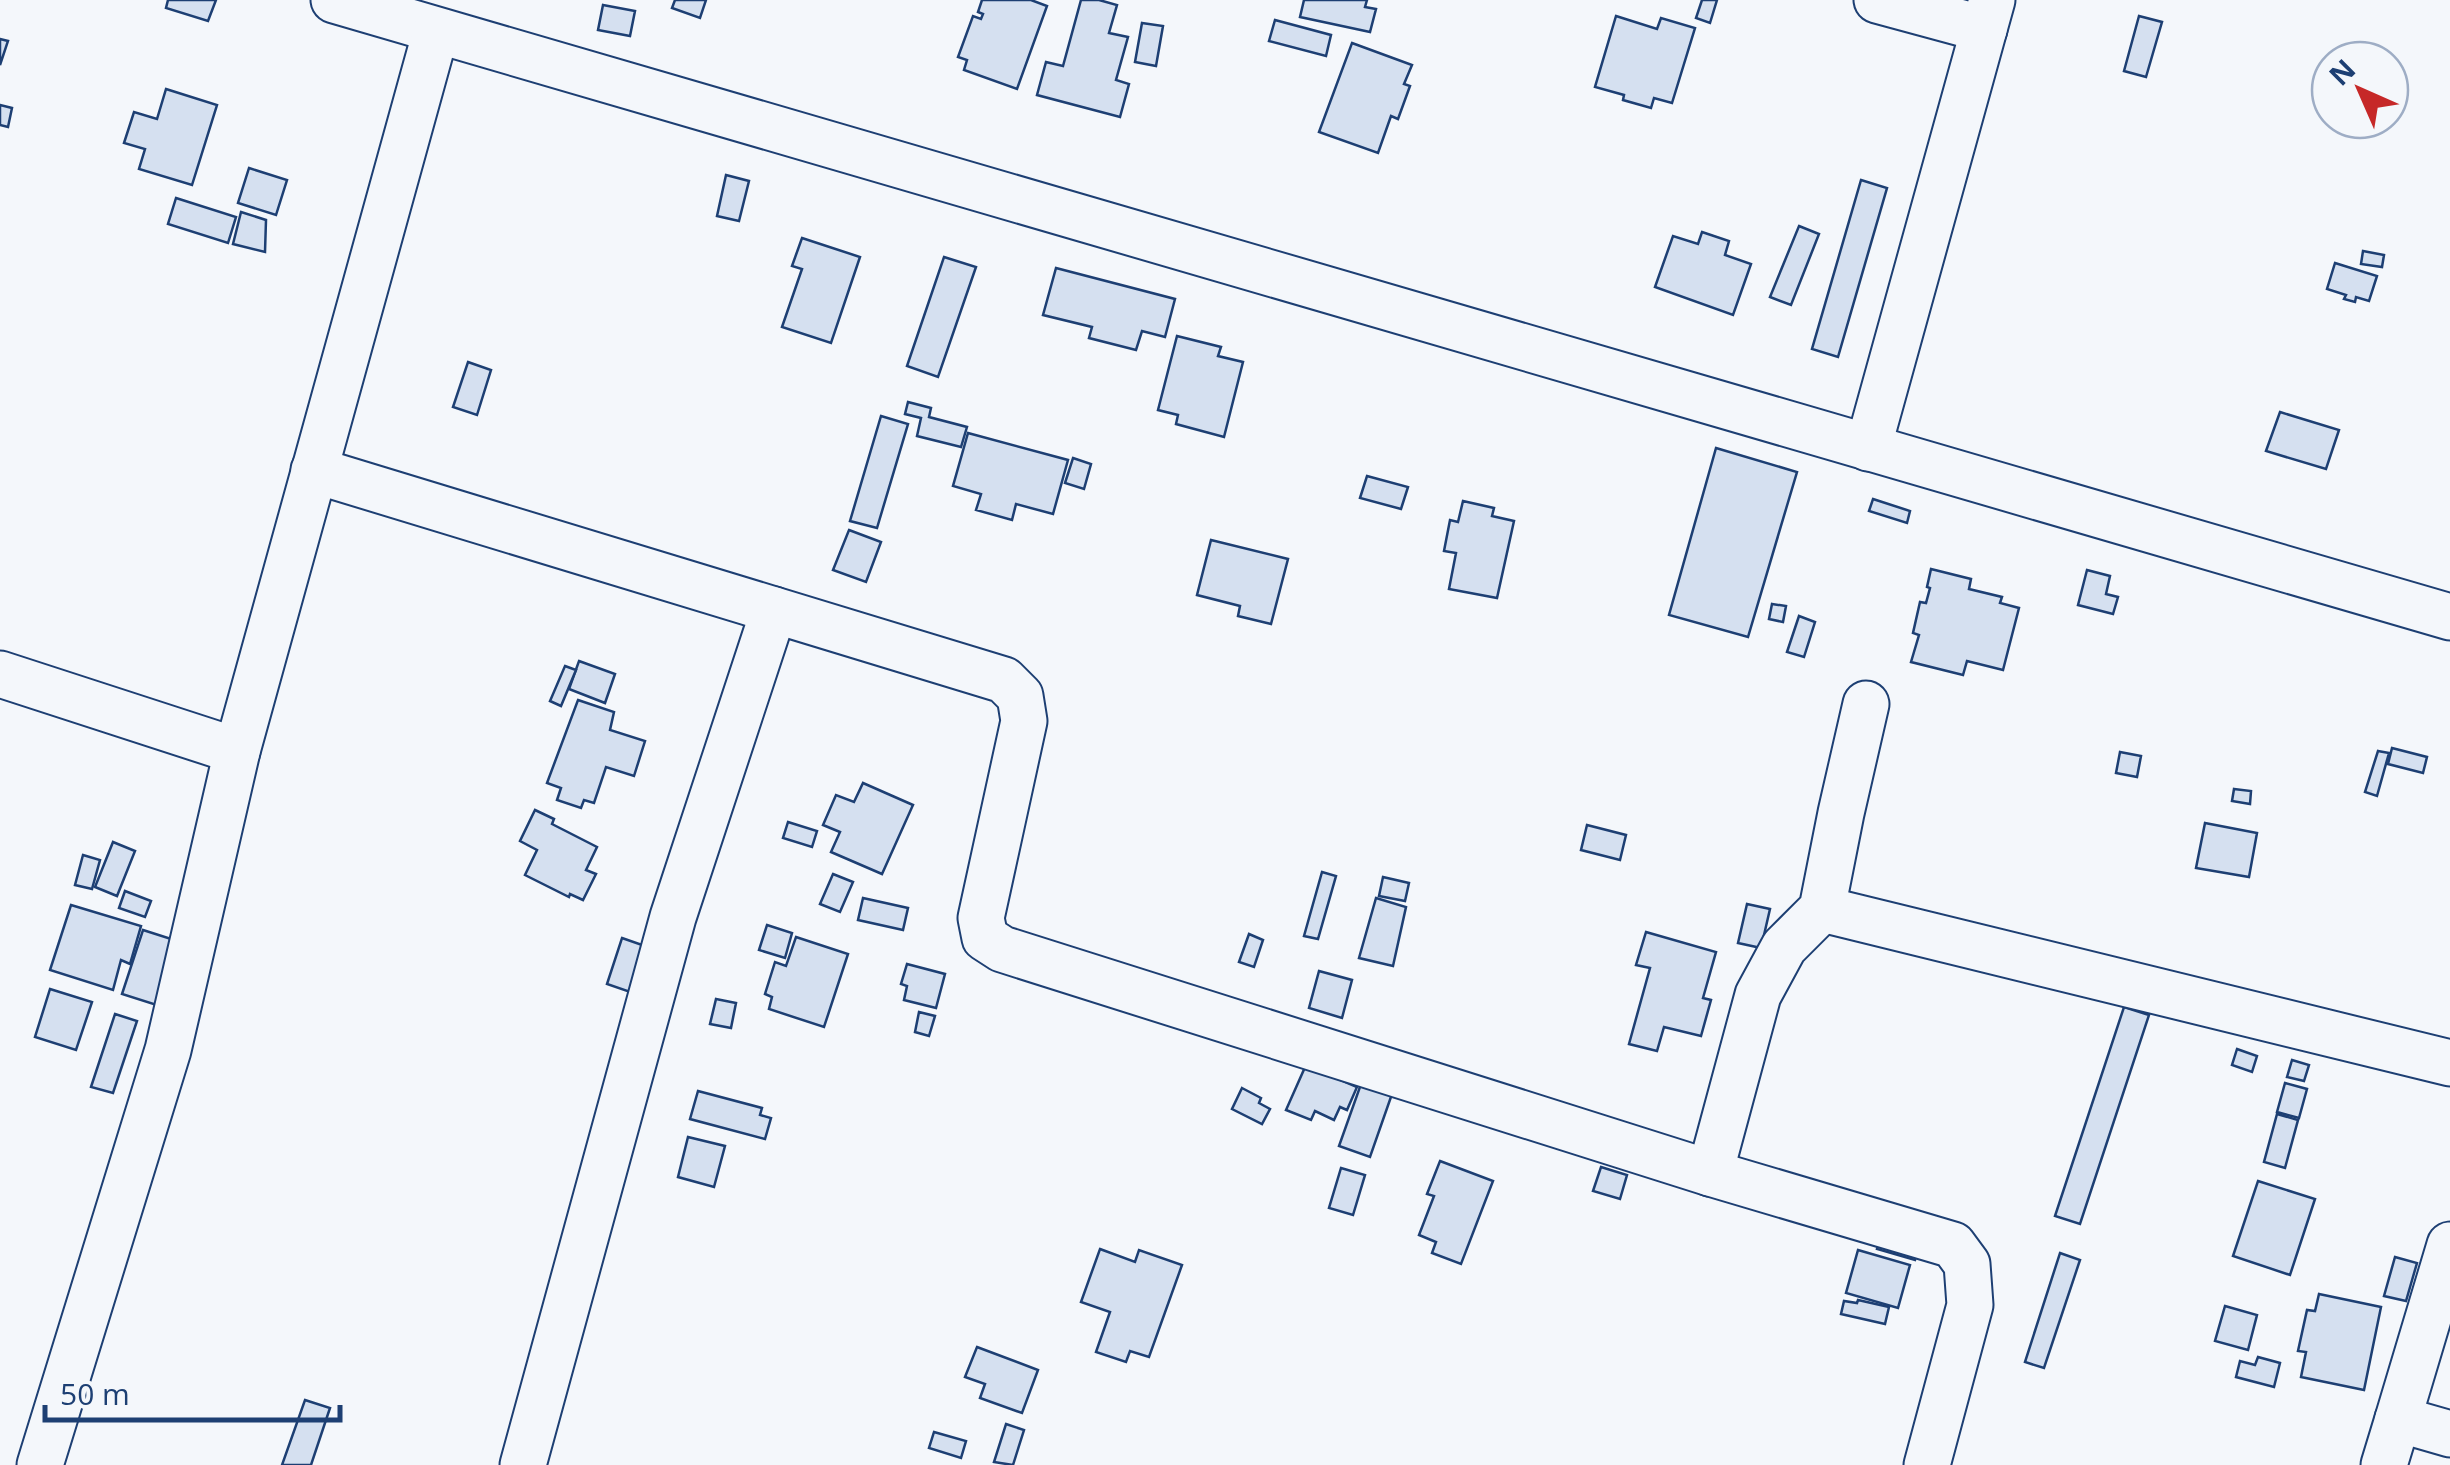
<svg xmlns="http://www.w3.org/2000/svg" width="2450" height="1465" font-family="'Open Sans',sans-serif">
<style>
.building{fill:#d5e0f0;stroke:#1d3f73;stroke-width:2.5}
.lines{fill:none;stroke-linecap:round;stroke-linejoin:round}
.minor-casing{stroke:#1d3f73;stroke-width:49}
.minor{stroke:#f4f7fb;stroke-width:45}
</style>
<rect width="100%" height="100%" fill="#f4f7fb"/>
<g class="building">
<path d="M168,0H216L208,21L166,8Z"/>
<path d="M675,0H706L700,18L672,8Z"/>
<path d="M982,0H1031L1047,6L1017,89L964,70L967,60L958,57L973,16L981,19L983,14L978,12Z"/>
<path d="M1081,0H1099L1117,5L1109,33L1128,37L1116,80L1129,84L1120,117L1037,95L1046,62L1063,66Z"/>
<path d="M1304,0H1367L1365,7L1376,9L1370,32L1300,17Z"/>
<path d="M1702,0H1717L1710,23L1696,18Z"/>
<path d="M603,5L635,11L630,36L598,30Z"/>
<path d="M1616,16L1657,29L1661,18L1695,28L1672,103L1654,98L1651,108L1623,100L1624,95L1595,87Z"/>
<path d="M2139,16L2162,22L2146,77L2124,71Z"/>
<path d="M1275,20L1331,35L1326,56L1269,41Z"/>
<path d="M1142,23L1163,26L1156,66L1135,62Z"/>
<path d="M0,39L8,41L0,65Z"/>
<path d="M1352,43L1412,65L1404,84L1410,86L1398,119L1391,116L1378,153L1319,132Z"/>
<path d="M166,89L217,105L192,185L139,169L145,149L124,143L134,112L157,119Z"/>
<path d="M0,105L12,108L8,127L0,125Z"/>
<path d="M249,168L287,180L276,215L238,203Z"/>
<path d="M726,175L749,181L739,221L717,216Z"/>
<path d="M1861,180L1887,188L1838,357L1812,349Z"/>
<path d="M176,198L236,217L228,243L168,224Z"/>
<path d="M241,212L266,220L265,252L233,244Z"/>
<path d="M1799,226L1819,234L1791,305L1770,297Z"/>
<path d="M1702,232L1729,241L1725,255L1751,264L1733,315L1655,287L1673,236L1698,244Z"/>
<path d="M802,238L860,257L831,343L782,327L802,269L792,266Z"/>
<path d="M2363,251L2384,255L2382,267L2361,264Z"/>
<path d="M944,257L976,267L938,377L907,366Z"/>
<path d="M2335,263L2377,276L2369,301L2356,297L2355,302L2344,299L2346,295L2327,289Z"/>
<path d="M1056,268L1175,299L1165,337L1142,331L1136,350L1089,338L1092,327L1043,315Z"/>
<path d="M1177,336L1221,347L1218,356L1243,362L1224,437L1176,424L1178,415L1158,410Z"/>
<path d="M468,362L491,370L477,415L453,407Z"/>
<path d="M908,402L931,408L929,417L967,427L961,447L917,436L921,418L905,414Z"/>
<path d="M2280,412L2339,430L2326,469L2266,451Z"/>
<path d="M881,416L908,424L877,528L850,521Z"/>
<path d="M968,433L1068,460L1053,514L1016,504L1012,520L976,510L981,494L953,486Z"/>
<path d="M1716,448L1797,472L1748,637L1669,615Z"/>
<path d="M1073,458L1091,464L1084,489L1065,483Z"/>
<path d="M1367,476L1408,487L1401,509L1360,498Z"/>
<path d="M1873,499L1910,511L1907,523L1869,511Z"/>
<path d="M1463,501L1494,508L1492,516L1514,521L1497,598L1449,589L1456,553L1444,551L1450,520L1458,522Z"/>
<path d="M849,530L881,542L866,582L833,570Z"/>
<path d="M1211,540L1288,559L1271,624L1238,616L1240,606L1197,595Z"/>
<path d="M1931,569L1971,579L1969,589L2002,597L2000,603L2019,608L2003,670L1967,661L1963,675L1911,662L1919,635L1913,633L1920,602L1926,603L1930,588L1927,587Z"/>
<path d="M2087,570L2110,576L2106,594L2118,597L2113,614L2078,605Z"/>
<path d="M1772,604L1786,606L1783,622L1769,619Z"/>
<path d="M1799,616L1815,622L1804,657L1787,652Z"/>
<path d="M579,661L615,674L605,703L569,689Z"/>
<path d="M565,666L576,670L561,706L550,701Z"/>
<path d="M578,700L614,712L610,730L645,741L634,776L606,767L594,803L584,800L581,808L557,800L561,788L547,783Z"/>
<path d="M2392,748L2427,757L2423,773L2388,764Z"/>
<path d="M2378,751L2389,753L2377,796L2365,792Z"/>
<path d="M2120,752L2141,756L2137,777L2116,773Z"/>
<path d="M863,783L913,805L882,874L831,852L840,832L823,825L836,795L854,802Z"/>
<path d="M2234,789L2251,791L2250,804L2232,801Z"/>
<path d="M535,810L554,819L552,824L597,847L586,870L596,874L583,900L570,894L569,897L525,875L537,850L520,841Z"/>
<path d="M788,822L817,831L812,847L783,838Z"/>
<path d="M2205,823L2257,833L2249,877L2196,868Z"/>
<path d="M1587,825L1626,835L1620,860L1581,850Z"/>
<path d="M113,842L135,851L117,896L95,887Z"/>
<path d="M83,855L100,860L92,889L75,885Z"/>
<path d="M1322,872L1336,876L1318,939L1304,936Z"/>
<path d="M833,874L853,882L840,912L820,904Z"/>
<path d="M1383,877L1409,883L1405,901L1379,896Z"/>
<path d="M125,891L151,901L145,917L119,908Z"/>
<path d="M863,898L908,908L903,930L858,920Z"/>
<path d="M1376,898L1406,907L1393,966L1359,958Z"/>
<path d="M1747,904L1770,909L1761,948L1738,943Z"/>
<path d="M71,905L141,926L130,964L121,960L113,990L50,970Z"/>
<path d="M767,925L792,933L785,958L759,950Z"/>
<path d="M143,930L187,944L166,1008L122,994Z"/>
<path d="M1646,932L1716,952L1703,998L1711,1000L1701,1036L1664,1027L1657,1051L1629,1044L1650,968L1636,965Z"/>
<path d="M1249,934L1263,940L1254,967L1239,962Z"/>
<path d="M796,937L848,954L824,1027L769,1009L772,997L765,994L775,962L786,966Z"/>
<path d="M622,938L648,947L633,993L607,984Z"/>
<path d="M907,964L945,974L936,1008L904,1000L907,986L901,984Z"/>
<path d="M1319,971L1352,980L1342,1018L1309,1008Z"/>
<path d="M50,989L92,1002L76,1050L35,1037Z"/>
<path d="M716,999L736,1003L731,1028L710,1024Z"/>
<path d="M2124,1007L2149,1015L2080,1224L2055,1216Z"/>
<path d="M919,1012L935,1016L929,1036L915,1032Z"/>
<path d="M115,1014L137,1021L113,1093L91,1087Z"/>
<path d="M2237,1049L2257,1056L2252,1072L2232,1065Z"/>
<path d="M2292,1060L2309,1065L2304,1081L2287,1077Z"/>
<path d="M1306,1065L1357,1087L1347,1110L1340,1107L1334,1120L1315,1111L1311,1120L1286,1110Z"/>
<path d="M2285,1083L2307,1089L2299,1118L2277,1112Z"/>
<path d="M1361,1084L1392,1094L1370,1157L1339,1146Z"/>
<path d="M1242,1088L1261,1098L1259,1103L1270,1109L1262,1124L1232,1109Z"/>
<path d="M698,1091L762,1108L760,1115L771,1118L765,1139L690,1119Z"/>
<path d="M2277,1114L2298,1120L2285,1168L2264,1162Z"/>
<path d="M688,1137L725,1146L714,1187L678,1177Z"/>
<path d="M1440,1161L1493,1181L1461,1264L1432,1253L1436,1242L1419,1235L1434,1196L1427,1194Z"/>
<path d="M1601,1167L1627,1175L1620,1199L1593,1191Z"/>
<path d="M1341,1168L1365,1175L1353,1215L1329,1208Z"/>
<path d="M2258,1181L2315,1199L2290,1275L2233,1256Z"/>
<path d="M1881,1235L1919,1246L1915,1260L1877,1249Z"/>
<path d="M1100,1249L1135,1262L1139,1250L1182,1265L1149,1357L1130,1351L1126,1362L1096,1352L1110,1312L1081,1302Z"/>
<path d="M1858,1250L1910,1265L1898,1308L1846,1293Z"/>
<path d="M2060,1253L2080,1260L2044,1368L2025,1362Z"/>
<path d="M2395,1257L2417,1263L2406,1301L2384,1296Z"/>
<path d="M2319,1294L2381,1307L2364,1390L2301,1377L2306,1352L2298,1351L2307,1310L2315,1311Z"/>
<path d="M1858,1300L1889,1307L1885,1324L1841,1314L1844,1301L1857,1303Z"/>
<path d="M2225,1306L2257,1315L2248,1350L2215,1341Z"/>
<path d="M977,1347L1038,1370L1022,1413L980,1398L985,1384L965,1377Z"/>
<path d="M2258,1357L2280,1363L2274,1387L2236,1377L2240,1361L2255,1365Z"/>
<path d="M305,1400L330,1408L311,1465H282Z"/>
<path d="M1006,1424L1024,1430L1013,1465L994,1462Z"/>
<path d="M934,1432L966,1441L961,1458L929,1448Z"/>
</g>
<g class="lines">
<g class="minor-casing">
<g id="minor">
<path d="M334,0L2450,617"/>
<path d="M1877,0L1984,29"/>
<path d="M1868,448L1992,0"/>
<path d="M314,470L1004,680L1020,696L1024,721L981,918L985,938L1002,949L1710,1173L1953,1245L1967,1264L1970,1305L1927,1465"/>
<path d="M0,674L237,751"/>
<path d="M1822,909L2450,1063"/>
<path d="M1710,1173L1758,995L1784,947L1822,909L1841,813L1866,704"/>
<path d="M2450,1245L2398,1419L2450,1434"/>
<path d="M40,1465L168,1050L237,751L436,31"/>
<path d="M523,1465L673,917L774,610"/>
<path d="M2384,1465L2398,1419"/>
</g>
</g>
<use href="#minor" class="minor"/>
</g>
<g transform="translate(2360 90) rotate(315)"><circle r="48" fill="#f4f7fb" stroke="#9eadc5" stroke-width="2.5"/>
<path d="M0-8L18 38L0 25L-18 38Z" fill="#c62828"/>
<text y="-15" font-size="28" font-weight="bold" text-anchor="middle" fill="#1d3f73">N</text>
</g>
<path d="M45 1405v15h295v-15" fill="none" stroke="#1d3f73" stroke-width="5"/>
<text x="60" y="1405" font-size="30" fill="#1d3f73" stroke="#f4f7fb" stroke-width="8" paint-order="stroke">50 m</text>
</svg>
